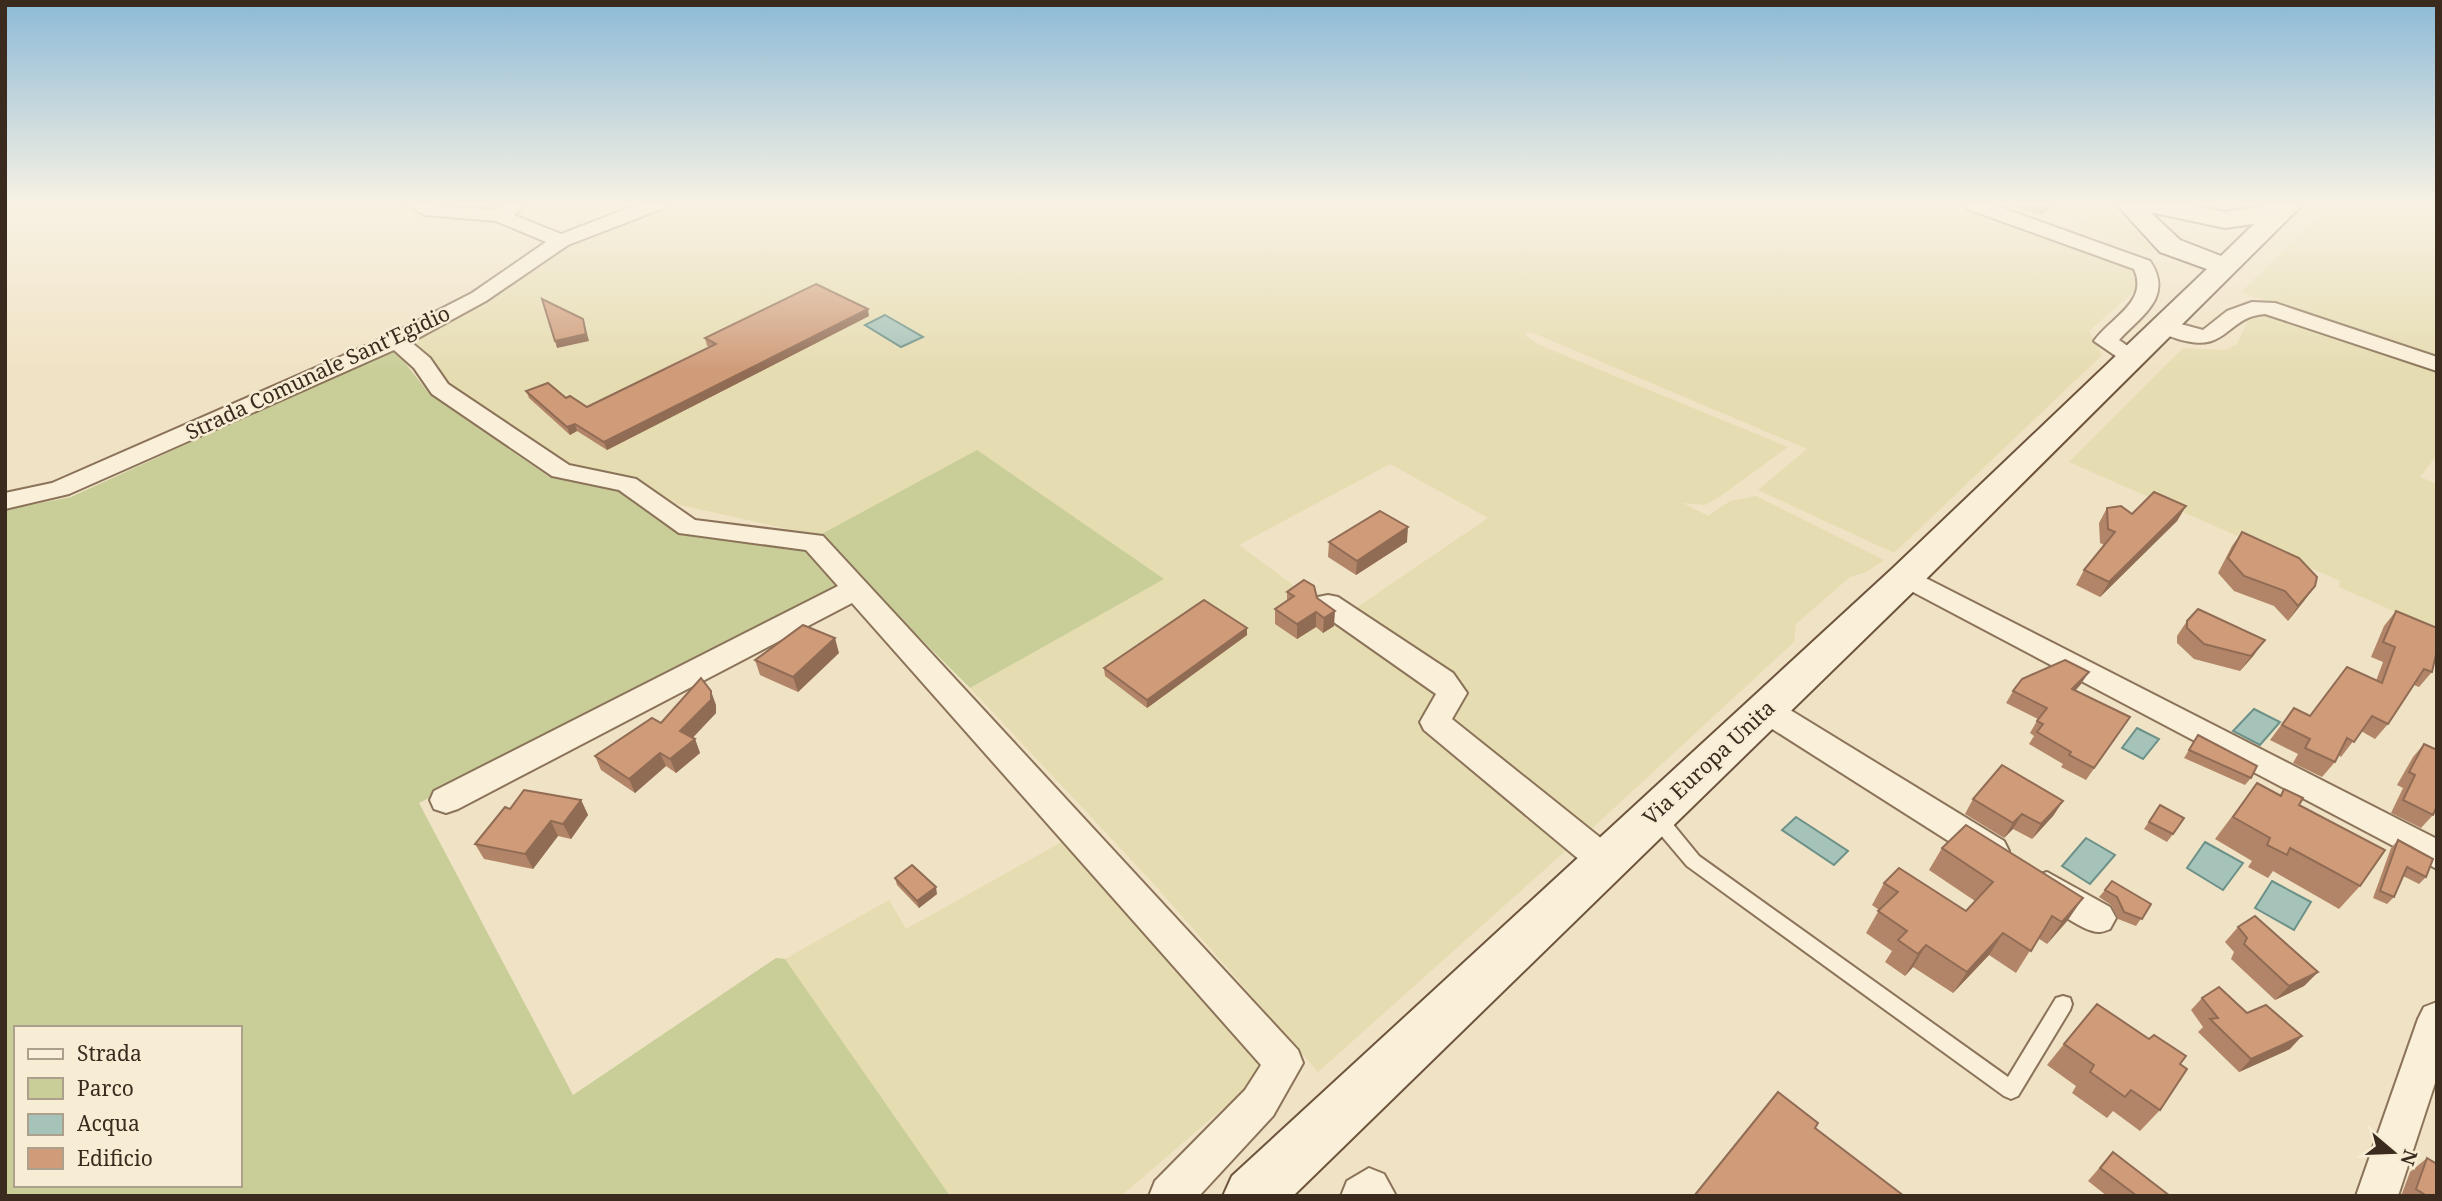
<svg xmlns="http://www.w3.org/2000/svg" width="2442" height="1201" font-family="'Noto Serif',serif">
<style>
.farmland{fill:#e6dcb1}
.green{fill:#c9ce98;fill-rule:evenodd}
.water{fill:#a6c3ba;stroke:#6c9188;stroke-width:2}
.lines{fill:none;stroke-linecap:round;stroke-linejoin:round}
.lane-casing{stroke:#8b735a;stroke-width:4}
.street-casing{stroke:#8b735a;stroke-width:4}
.secondary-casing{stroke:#6d543d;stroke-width:4}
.lane{fill:#faefd8;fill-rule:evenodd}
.street{fill:#faefd8;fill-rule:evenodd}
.secondary{fill:#faefd8;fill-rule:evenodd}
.wall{fill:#b28568}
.shaded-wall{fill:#916c55}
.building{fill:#cf9b79;stroke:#916c55;stroke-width:2}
.labels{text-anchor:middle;stroke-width:5;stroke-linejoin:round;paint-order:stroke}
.street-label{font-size:21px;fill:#3b2b1e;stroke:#f7ecd4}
</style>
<rect width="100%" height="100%" fill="#f0e2c4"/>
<g class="farmland">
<path d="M661,204H1961L2120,263L2140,276L2137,289L2089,331L2102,355L1894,553L1758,490L1807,449L1531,332L1524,334L1537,344L1788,447L1718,498L1705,505L1683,503L1708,516L1730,501L1756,496L1884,560L1866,572L1850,577L1796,624L1794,642L1586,834L1452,724L1449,712L1463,701V688L1350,612L1488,518L1390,464L1239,545L1435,690V702L1417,720L1571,846L1318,1072L1153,883L970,688L1163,579L818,536L676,504L635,479L566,462L528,437H522L456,391L409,339L501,292L512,278L552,247Z"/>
<path d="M2057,204H2105L2151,245V252L2076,226L2087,216L2055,206Z"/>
<path d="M2332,204H2437V360L2241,292Z"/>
<path d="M2267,313L2437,368V455L2420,477L2437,484V630L2339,587L2340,581L2069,462L2183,348L2225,350L2237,344L2251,314Z"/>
<path d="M1067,839L1260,1059L1255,1081L1121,1196H950L785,959L889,900L906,929Z"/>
</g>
<g class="green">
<path d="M394,349L428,392L549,477L618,490L681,535L807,550L842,588L419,803L573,1095L776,958L785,959L950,1196H5V510L71,497ZM16,1028H240V1185H16Z"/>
<path d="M977,450L1164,579L970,688L818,536Z"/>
</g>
<g class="water">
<path d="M885,315L923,337L901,347L865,325Z"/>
<path d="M2254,709L2280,722L2260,745L2233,731Z"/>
<path d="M2137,728L2159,739L2143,759L2122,748Z"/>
<path d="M1796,817L1848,851L1834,865L1782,830Z"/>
<path d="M2086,838L2115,855L2090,884L2062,866Z"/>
<path d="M2205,842L2243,863L2223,890L2187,868Z"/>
<path d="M2272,881L2311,902L2294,930L2255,908Z"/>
</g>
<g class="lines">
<g class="lane-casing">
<path id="lane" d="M1656,813L1672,823L1699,856L2008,1077L2056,998L2063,996L2070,998L2072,1004L2070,1010L2018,1096L2011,1099L2004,1096L1687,866L1648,820L1650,815Z"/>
</g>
<g class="street-casing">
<g id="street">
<path d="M405,204L496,210L504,204H526L514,215L561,234L639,204H666L664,208L568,245L486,301L411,342L430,358L448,384L569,465L636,479L695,520L823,536L1298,1050L1303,1063L1273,1116L1199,1196H1149L1155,1181L1245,1090L1261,1065L852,603L458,809L446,813L434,809L430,800L434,791L838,586L806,550L679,533L619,490L552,476L432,394L414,368L394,350L69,494L5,509V493L52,483L388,336L472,293L546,242L496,221L425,215Z"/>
<path d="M1963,204H1991L2150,261C2174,297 2142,315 2119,340L2142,356L2139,361H2123L2094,341C2111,317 2149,302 2134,269L1965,208Z"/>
<path d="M2252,302L2275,303L2437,357V371L2265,314C2224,317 2229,356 2175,338C2167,335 2156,333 2151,326L2162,319L2203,330L2227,311Z"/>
<path d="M1906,568L2437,839V869L1896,583L1892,577L1896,571Z"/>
<path d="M1328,595L1338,597L1453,673L1467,693L1452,719L1617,851L1622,861L1617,871L1605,875L1593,871L1424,730L1420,722L1436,694L1318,611L1314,604L1318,597Z"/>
<path d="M1766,699L1777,702L2004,841L2009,851L2004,861L1992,865L1980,861L1755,718L1751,710L1755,702Z"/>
<path d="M2047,872L2110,907L2116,918L2110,929C2107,930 2103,932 2100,932C2085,934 2036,899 2030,886L2035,876Z"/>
<path d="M2437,1002V1077L2398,1196H2356L2418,1019L2424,1007Z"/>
<path d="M1369,1168L1384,1174L1396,1196H1341L1347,1181Z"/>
</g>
</g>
<g class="secondary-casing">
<path id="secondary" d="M2116,204H2187L2225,212L2275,204H2303L1919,586L1293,1196H1223L1232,1176L1893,568L2207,269L2160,252ZM2150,212L2225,228L2254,224L2221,256L2180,240Z"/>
</g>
<use href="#lane" class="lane"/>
<use href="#street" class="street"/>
<use href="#secondary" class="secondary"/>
</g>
<g class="wall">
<path d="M2007,204H2056L2041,215Z"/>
<path d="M869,316L607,450L577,431L570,435L529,398L526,391L566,398L587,407L710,347L707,346L705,338Z"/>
<path d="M2186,506L2177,521L2100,597L2076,585L2084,570L2104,545L2100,543L2099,523L2107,508L2132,514Z"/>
<path d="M2242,532L2315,586L2288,621L2274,606L2234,591L2218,573L2232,546Z"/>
<path d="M1329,542H1407L1356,575L1328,557Z"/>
<path d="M1287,592L1317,598L1334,626L1323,633L1316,627L1297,639L1275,624V609L1287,602Z"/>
<path d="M2396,611L2432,672L2419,687L2414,685L2388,724L2375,739L2361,731L2341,757L2338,755L2335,762L2322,777L2293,763L2298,754L2270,740L2294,708L2310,716L2376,681L2383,662L2371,657L2384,626Z"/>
<path d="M2187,621L2254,655L2240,671L2194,659L2177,643V636Z"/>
<path d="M1247,628V635L1147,708L1105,676L1104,668Z"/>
<path d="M839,653L798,692L760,675L755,660Z"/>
<path d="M2081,684L2075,691L2130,717L2086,780L2061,767L2063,764L2029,744L2034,736L2030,733L2038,719L2006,703L2013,691Z"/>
<path d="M716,705V713L692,738L695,739L700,753L676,773L666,766L635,793L601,770L595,756L661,723Z"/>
<path d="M2198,735L2251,778L2245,785L2184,758Z"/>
<path d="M2424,744L2433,815L2421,828L2391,813L2403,788L2397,785L2413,757Z"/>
<path d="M2257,783L2280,795L2284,789L2299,805L2360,886L2339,909L2273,871L2268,878L2248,867L2252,861L2215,839Z"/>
<path d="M1973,799L2063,801L2053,816L2032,839L2013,829L2004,838L1965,814Z"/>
<path d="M581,800L588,815L571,839L558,836L533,869L484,859L475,844L510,809Z"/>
<path d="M2160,805L2173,834L2167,842L2144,829Z"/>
<path d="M2398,840L2426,877L2419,884L2403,876L2394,897L2387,904L2373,898L2391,848Z"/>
<path d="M1942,848L2068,920L2047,944L2038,938L2016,973L1989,955L1953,993L1913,967L1905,976L1885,962L1892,951L1866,933L1879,910L1872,905L1884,883L1966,911L1975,901L1929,870Z"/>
<path d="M895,878L937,894L919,908L897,885Z"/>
<path d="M2105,890L2151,904L2136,926L2118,919L2111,905L2099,897Z"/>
<path d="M2238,927L2318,972L2304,986L2275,1000L2231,959L2234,952L2225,942Z"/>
<path d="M2202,998L2247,1013L2290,1049L2239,1072L2198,1032L2203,1027L2191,1010Z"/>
<path d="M2064,1044L2180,1064L2160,1110L2140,1131L2113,1111L2107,1118L2072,1093L2076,1086L2047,1065Z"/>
<path d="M2113,1152L2170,1196H2107L2088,1181Z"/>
<path d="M2427,1158L2437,1196H2401L2410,1172Z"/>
</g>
<g class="shaded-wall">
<path d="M2045,204H2056L2041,215Z"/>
<path d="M868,309L869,316L607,450L604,442Z"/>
<path d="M583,319L589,341L557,348L555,341Z"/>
<path d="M575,424L577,431L570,435L567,427Z"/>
<path d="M2186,506L2177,521L2100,597L2109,582Z"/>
<path d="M1408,527L1407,542L1356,575L1357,561Z"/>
<path d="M2315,586L2304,601L2288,621L2298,606Z"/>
<path d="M1335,611L1334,626L1323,633L1324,618Z"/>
<path d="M1316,612V627L1297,639V624Z"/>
<path d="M1247,628V635L1147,708V700Z"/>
<path d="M835,638L839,653L798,692L793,677Z"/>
<path d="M2265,640L2254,655L2240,671L2251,656Z"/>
<path d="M2089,672L2081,684L2065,702L2072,689Z"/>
<path d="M711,691L716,705V713L686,745L680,731Z"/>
<path d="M695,739L700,753L676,773L670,759Z"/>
<path d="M660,753L666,766L635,793L629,779Z"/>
<path d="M581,800L588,815L571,839L563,824Z"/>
<path d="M2063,801L2053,816L2032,839L2041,824Z"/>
<path d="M2022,814L2013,829L2004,838L2013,823Z"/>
<path d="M551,821L558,836L533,869L525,854Z"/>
<path d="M936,887L937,894L919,908L917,901Z"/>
<path d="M2083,898L2068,920L2047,944L2062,922Z"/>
<path d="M2003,933L1989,955L1953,993L1967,972Z"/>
<path d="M1926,945L1913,967L1905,976L1918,954Z"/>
<path d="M2318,972L2304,986L2275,1000L2289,986Z"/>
<path d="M2302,1036L2290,1049L2239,1072L2251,1059Z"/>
</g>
<g class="building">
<path d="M816,284L868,309L604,442L575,424L567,427L526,391L548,383L566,398L570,396L587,407L716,344L705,338Z"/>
<path d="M542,299L583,319L586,334L555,341Z"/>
<path d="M2154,492L2186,506L2109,582L2084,570L2115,532L2108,529L2107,508L2121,506L2132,514Z"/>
<path d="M1380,511L1408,527L1357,561L1329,542Z"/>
<path d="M2242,532L2299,558L2317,577L2315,586L2298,606L2285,591L2244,576L2228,558Z"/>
<path d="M1304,580L1314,586L1317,598L1335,611L1324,618L1316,612L1297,624L1275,609L1294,596L1287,592Z"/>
<path d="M1204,600L1247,628L1147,700L1104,668Z"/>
<path d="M2198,609L2265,640L2251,656L2204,644L2187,628V621Z"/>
<path d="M2396,611L2437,628V650L2432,672L2424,669L2388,724L2372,716L2354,742L2347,738L2335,762L2305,748L2310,739L2282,725L2294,708L2310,716L2347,667L2382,683L2395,647L2383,642Z"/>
<path d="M803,625L835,638L793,677L755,660Z"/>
<path d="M2065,660L2089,672L2072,689L2130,717L2094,768L2069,755L2071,752L2037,732L2043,724L2037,721L2047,708L2013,691L2022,679Z"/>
<path d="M701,678L711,691V700L680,731L695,739L670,759L660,753L629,779L595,756L652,718L661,723Z"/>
<path d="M2198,735L2257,766L2251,778L2189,750Z"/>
<path d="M2424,744L2437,750V806L2433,815L2403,800L2415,775L2409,772Z"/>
<path d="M2002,765L2063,801L2041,824L2022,814L2013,823L1973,799Z"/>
<path d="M2257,783L2281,796L2284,789L2303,798L2299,805L2385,850L2360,886L2290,848L2287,855L2267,845L2270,838L2233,817Z"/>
<path d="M524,790L581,800L563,824L551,821L525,854L475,844L505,807L510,809Z"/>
<path d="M2160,805L2184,818L2173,834L2149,822Z"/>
<path d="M1966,825L2083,898L2062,922L2052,916L2031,951L2003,933L1967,972L1926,945L1918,954L1898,940L1907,931L1878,911L1898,892L1884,883L1899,868L1966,911L1993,882L1942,848Z"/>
<path d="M2398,840L2433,859L2426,877L2407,867L2394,897L2380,891Z"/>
<path d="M912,865L936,887L917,901L895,878Z"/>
<path d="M2112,881L2151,904L2142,919L2124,912L2117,897L2105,890Z"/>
<path d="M2255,916L2318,972L2289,986L2244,944L2247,938L2238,927Z"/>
<path d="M2219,987L2247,1013L2266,1005L2302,1036L2251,1059L2210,1019L2218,1018L2202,998Z"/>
<path d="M2097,1004L2149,1039L2154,1035L2186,1056L2180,1064L2187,1069L2160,1110L2131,1090L2125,1097L2090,1072L2094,1065L2064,1044Z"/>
<path d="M1778,1092L1818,1123L1815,1128L1904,1196H1694Z"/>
<path d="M2113,1152L2170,1196H2137L2100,1168Z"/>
<path d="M2427,1158L2437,1164V1196H2427L2416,1189Z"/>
</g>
<linearGradient id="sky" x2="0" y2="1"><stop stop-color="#8dbad6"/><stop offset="0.55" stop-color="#f8f2e4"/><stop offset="1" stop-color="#f8f2e4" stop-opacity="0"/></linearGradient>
<rect width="2442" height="372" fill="url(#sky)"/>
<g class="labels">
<g class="street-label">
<text transform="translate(318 373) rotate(-25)" y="7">Strada Comunale Sant'Egidio</text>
<text transform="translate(1709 763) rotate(-43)" y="7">Via Europa Unita</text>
</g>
</g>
<rect width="2442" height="1201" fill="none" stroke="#3b2b1e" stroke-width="14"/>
<rect x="14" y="1026" width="228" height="161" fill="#f7ecd4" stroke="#ac9f8b" stroke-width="2"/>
<rect x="28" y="1049" width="35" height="10" fill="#faefd8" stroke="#ac9f8b" stroke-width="2"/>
<text x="77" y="1061" font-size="21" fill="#3b2b1e">Strada</text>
<rect x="28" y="1078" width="35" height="21" fill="#c9ce98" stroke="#ac9f8b" stroke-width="2"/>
<text x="77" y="1096" font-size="21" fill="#3b2b1e">Parco</text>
<rect x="28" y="1114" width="35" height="21" fill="#a6c3ba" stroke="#ac9f8b" stroke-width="2"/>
<text x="77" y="1131" font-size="21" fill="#3b2b1e">Acqua</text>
<rect x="28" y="1148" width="35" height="21" fill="#cf9b79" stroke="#ac9f8b" stroke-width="2"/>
<text x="77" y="1166" font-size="21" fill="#3b2b1e">Edificio</text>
<g transform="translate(2393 1152) rotate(109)" stroke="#f7ecd4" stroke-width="5" paint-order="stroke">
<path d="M0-5L12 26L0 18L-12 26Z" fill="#3b2b1e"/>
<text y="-10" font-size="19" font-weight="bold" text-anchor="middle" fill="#3b2b1e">N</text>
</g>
</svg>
